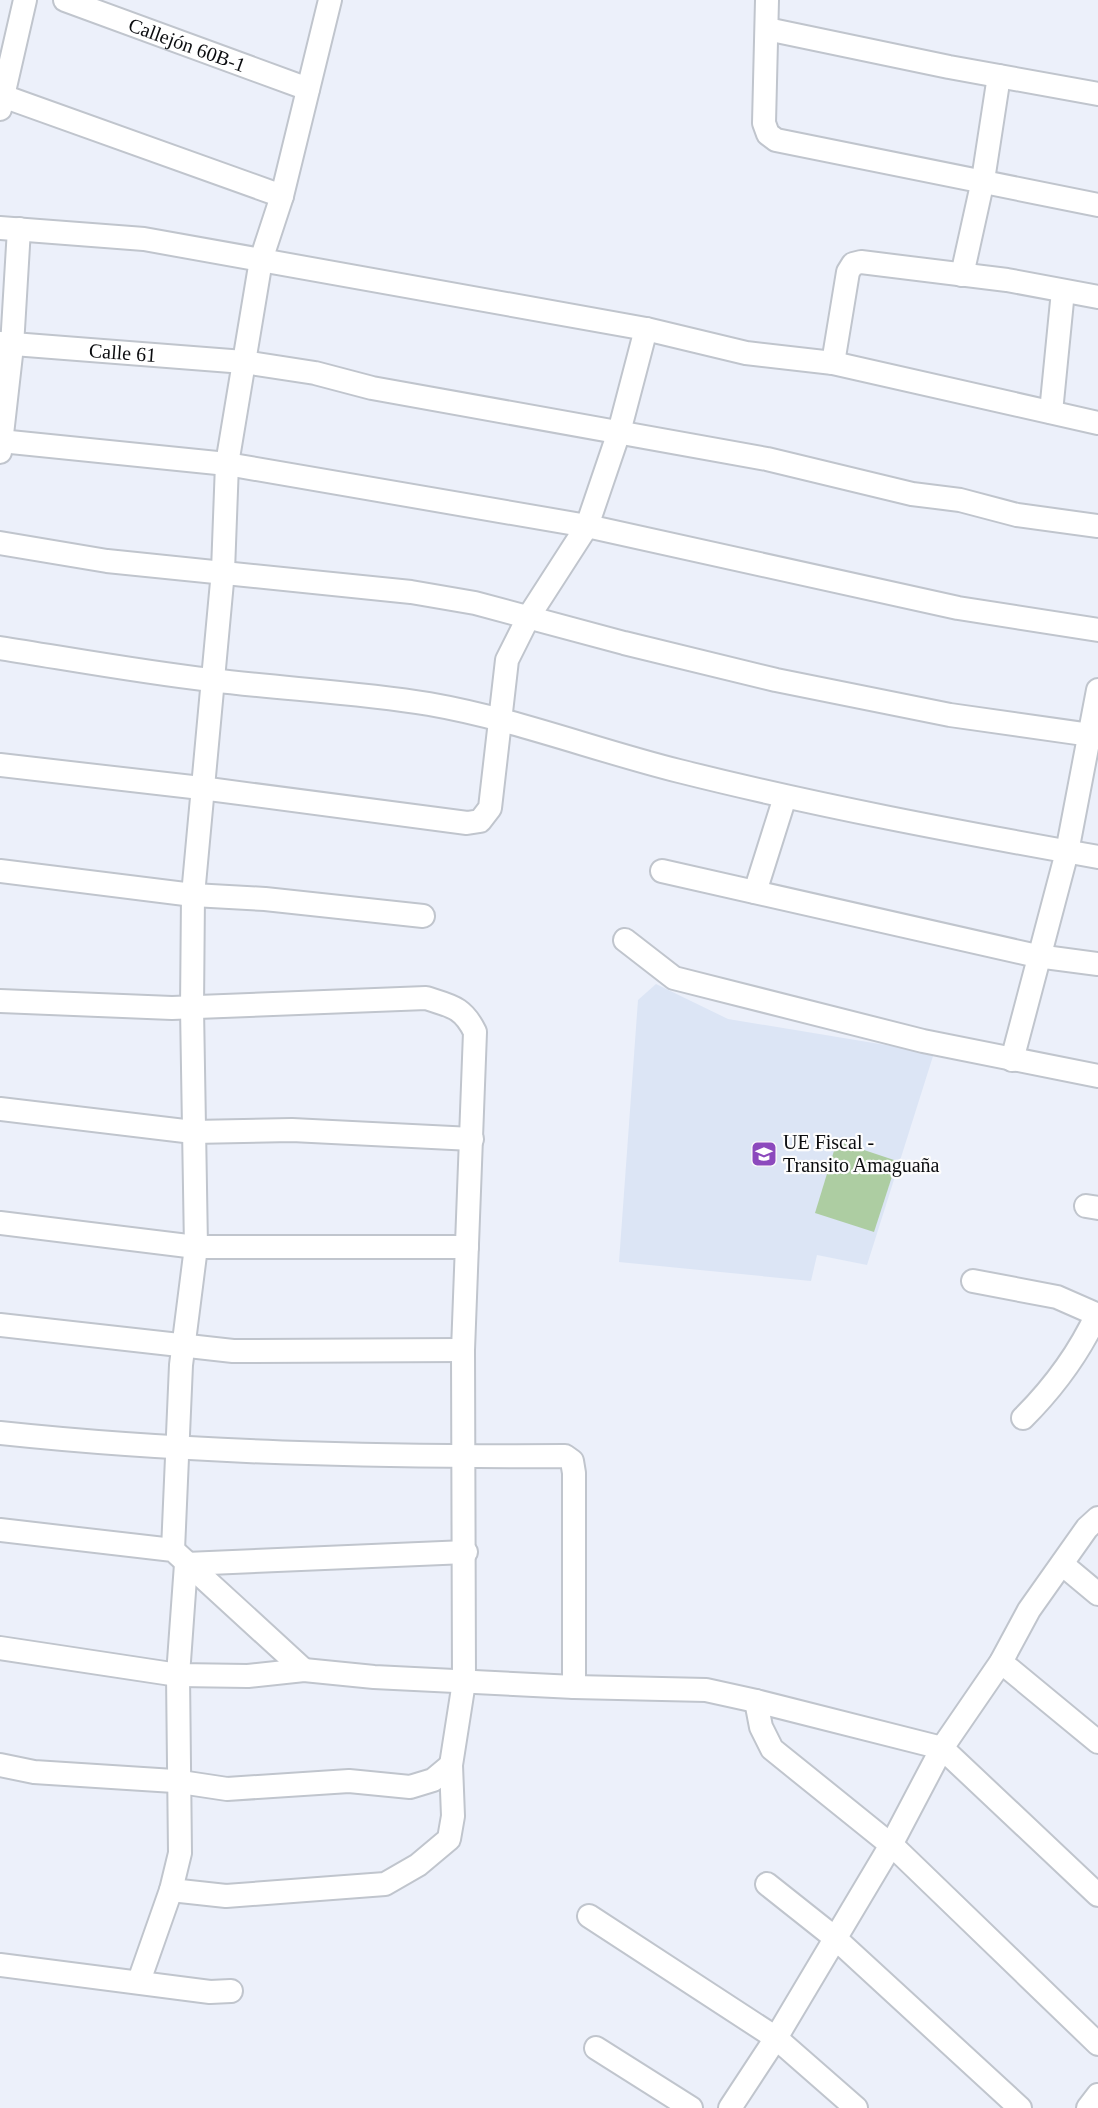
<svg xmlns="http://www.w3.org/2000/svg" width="1098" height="2108" font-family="'Times New Roman',serif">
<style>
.built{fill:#dce5f5}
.pitch{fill:#adcda2}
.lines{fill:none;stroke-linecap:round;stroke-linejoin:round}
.minor-casing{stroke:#c0c5cd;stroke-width:26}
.minor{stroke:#fff;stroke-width:22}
.labels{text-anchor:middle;stroke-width:4.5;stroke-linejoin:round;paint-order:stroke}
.street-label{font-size:20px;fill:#0b0c0f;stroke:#fdfdfd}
.poi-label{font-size:20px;fill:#0b0c0f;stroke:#fdfdfd;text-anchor:start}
</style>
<rect width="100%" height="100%" fill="#ecf0fa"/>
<path class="built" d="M656,984L728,1019L934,1053L867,1265L817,1255L811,1281L619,1262L638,1000Z"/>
<path class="pitch" d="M837,1141L897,1161L874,1232L815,1213Z"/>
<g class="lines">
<g class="minor-casing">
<g id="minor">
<path id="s1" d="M65,0L308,89"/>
<path d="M767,0L764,123L768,134L776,140L1098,205"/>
<path d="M767,29L949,67L1098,94"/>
<path d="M0,95L282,196"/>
<path d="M0,109L25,0"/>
<path d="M0,228L144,239L646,329L746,353L833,363L1098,423"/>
<path d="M962,275L983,180L999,76"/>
<path id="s2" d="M0,343L244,362L315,373L372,388L767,459L912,494L960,500L1017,515L1098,526"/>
<path d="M833,363L848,272L853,264L861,262L1007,280L1098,297"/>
<path d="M1051,412L1063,291"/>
<path d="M0,441L227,464L587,526L958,608L1098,630"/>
<path d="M0,452L12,346L19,229"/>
<path d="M0,543L107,561L411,592L475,603L624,643L776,680L950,715L1098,736"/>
<path d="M0,648C70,659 141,672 211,680C284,689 357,692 429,704C515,719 595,750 679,771C818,806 958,832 1098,857"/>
<path d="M0,765L201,788L467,823L480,821L490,808L507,660L529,616L587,526L619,432L646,329"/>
<path d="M0,871L193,895L265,899L423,916"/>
<path d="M662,871L1037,956L1098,964"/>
<path d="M755,892L785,797"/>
<path d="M625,940L674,978L923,1041L1098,1076"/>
<path d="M0,1001L172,1008L426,998C451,1006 463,1007 475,1032L463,1350L464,1682L451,1765L453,1816L449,1839L418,1865L385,1884L226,1896L171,1890L139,1981"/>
<path d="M1012,1060L1067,852L1098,690"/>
<path d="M0,1109L193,1132L292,1130L472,1139"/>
<path d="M1086,1206L1098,1208"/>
<path d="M0,1223L196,1247H467"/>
<path d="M973,1281L1057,1297L1098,1315"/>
<path d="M0,1325L233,1351L463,1350"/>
<path d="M1023,1418C1053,1388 1079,1353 1097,1314"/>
<path d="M0,1433C188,1453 376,1457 565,1456L572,1461L574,1473V1687"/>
<path d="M0,1530L173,1550L304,1670"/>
<path d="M173,1550L181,1365L196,1247L192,1008L193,895L223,571L227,464L261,260L282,196L330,0"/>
<path d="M1062,1564L1098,1594"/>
<path d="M0,1648L178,1675L248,1676L304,1670L374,1677L574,1687L706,1690L756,1701L942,1748L1098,1895"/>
<path d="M1001,1662L1098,1742"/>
<path d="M756,1701L761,1727L772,1749L896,1849L1098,2044"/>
<path d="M0,1765L34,1772L174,1781L227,1789L349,1781L410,1787L433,1780L451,1765"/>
<path d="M767,1884L835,1938L1020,2108"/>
<path d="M171,1890L180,1853L178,1675L186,1564L466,1552"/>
<path d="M589,1916L776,2038L856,2108"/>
<path d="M0,1965L210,1992L231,1991"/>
<path d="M596,2048L691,2108"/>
<path d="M730,2108L776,2038L891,1845L942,1748L1001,1662L1029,1610L1087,1528L1098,1518"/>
<path d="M1088,2108L1098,2095"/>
</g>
</g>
<use href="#minor" class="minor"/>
</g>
<defs>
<g id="school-square" transform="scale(1.35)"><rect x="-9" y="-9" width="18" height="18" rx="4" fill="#8c49bd" stroke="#fdfdfd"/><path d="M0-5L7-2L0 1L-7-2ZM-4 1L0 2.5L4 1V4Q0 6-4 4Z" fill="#fff"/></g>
</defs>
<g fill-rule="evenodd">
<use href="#school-square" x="764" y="1154"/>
</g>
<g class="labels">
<g class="street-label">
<text dy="7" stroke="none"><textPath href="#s1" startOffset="130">Callejón 60B-1</textPath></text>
<text dy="7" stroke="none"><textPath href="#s2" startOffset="123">Calle 61</textPath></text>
</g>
<g class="poi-label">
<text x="783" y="1149">UE Fiscal -<tspan x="783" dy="23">Transito Amaguaña</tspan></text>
</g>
</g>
</svg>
